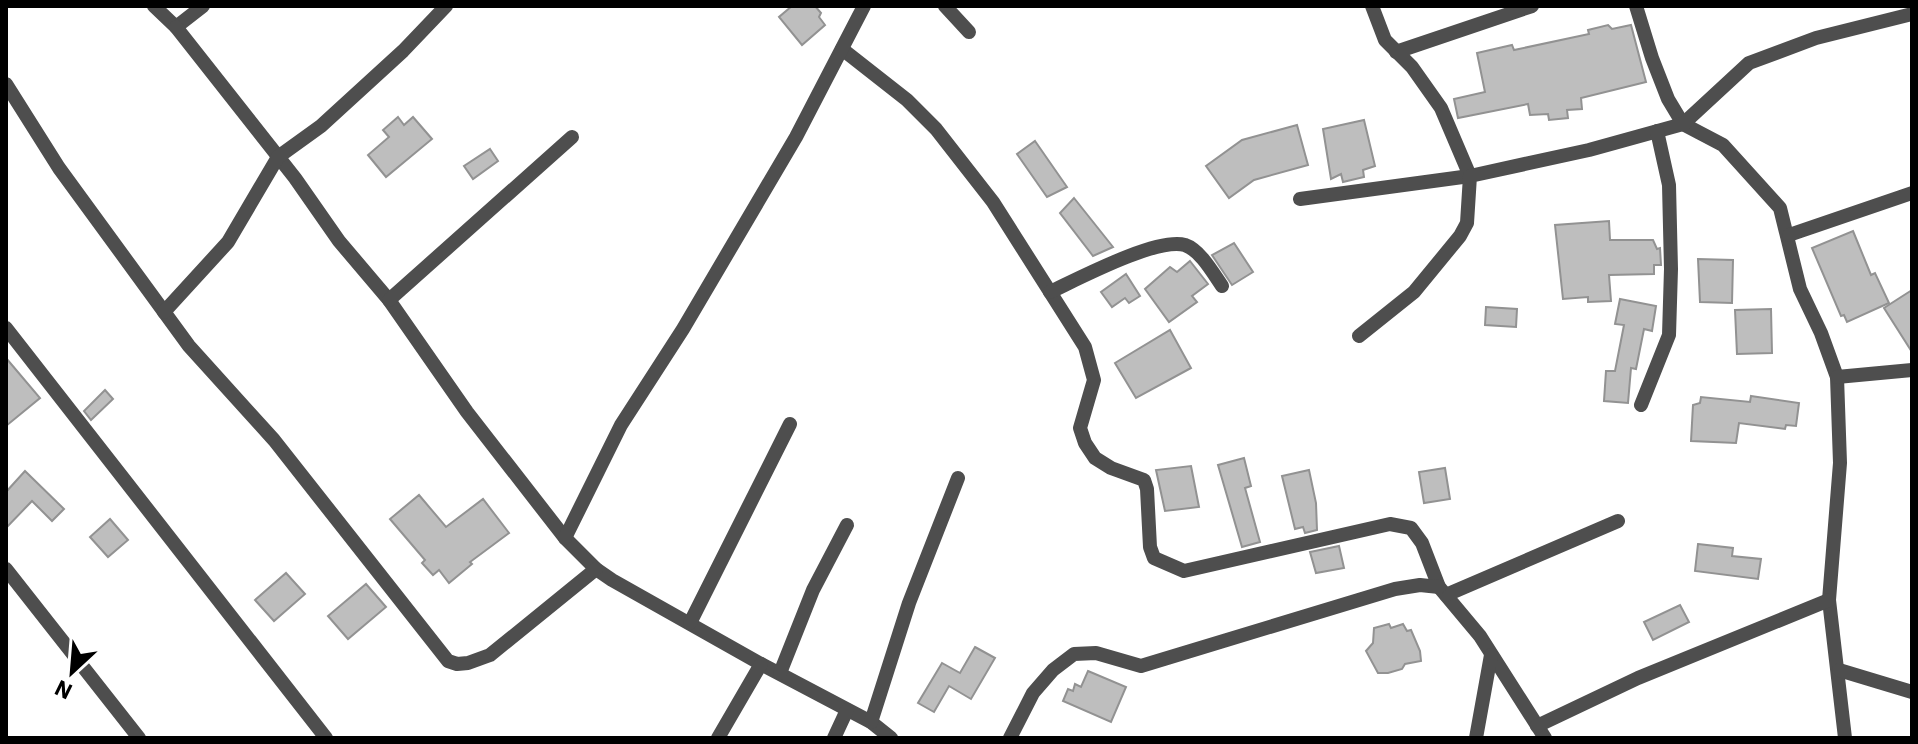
<svg xmlns="http://www.w3.org/2000/svg" width="1918" height="744" font-family="'IBM Plex Sans',sans-serif">
<style>
.building{fill:#bebebe;stroke:#929292;stroke-width:2}
.lines{fill:none;stroke-linecap:round;stroke-linejoin:round}
.minor{stroke:#4e4e4e;stroke-width:14}
</style>
<rect width="100%" height="100%" fill="#fff"/>
<g class="building">
<path d="M792,6H815L821,13L819,17L825,25L802,45L779,17Z"/>
<path d="M1608,25L1612,29L1631,25L1646,82L1581,98L1582,109L1567,110L1568,118L1549,120L1548,114L1530,115L1528,104L1458,118L1454,99L1485,92L1477,53L1512,45L1514,50L1589,34L1588,30Z"/>
<path d="M398,117L404,125L413,117L432,139L386,177L368,155L389,137L383,130Z"/>
<path d="M1364,120L1375,166L1363,170L1364,177L1343,182L1341,174L1331,179L1323,129Z"/>
<path d="M1297,125L1308,165L1254,180L1229,198L1206,166L1242,140Z"/>
<path d="M1035,141L1067,187L1047,197L1017,154Z"/>
<path d="M490,149L498,161L473,179L464,166Z"/>
<path d="M1074,198L1113,247L1093,256L1060,213Z"/>
<path d="M1609,221L1610,240H1653L1657,249L1660,248L1661,265H1654V274L1609,275L1611,301L1588,302V297L1563,299L1555,225Z"/>
<path d="M1853,231L1871,275L1875,273L1889,303L1847,322L1844,315L1841,316L1812,248Z"/>
<path d="M1234,243L1253,272L1232,285L1212,255Z"/>
<path d="M1698,259L1733,260L1732,303L1700,302Z"/>
<path d="M1190,261L1208,284L1192,296L1197,302L1169,322L1145,289L1170,267L1177,272Z"/>
<path d="M1126,274L1140,296L1129,303L1125,298L1112,307L1101,292Z"/>
<path d="M1912,290V352L1884,308Z"/>
<path d="M1620,299L1656,306L1652,331L1644,329L1636,369L1631,368L1628,403L1604,401L1606,371H1615L1624,325L1615,324Z"/>
<path d="M1486,307L1517,309L1516,327L1485,325Z"/>
<path d="M1771,309L1772,353L1737,354L1735,310Z"/>
<path d="M1170,330L1191,368L1136,398L1115,363Z"/>
<path d="M6,358L40,398L6,426Z"/>
<path d="M105,390L113,399L91,420L84,411Z"/>
<path d="M1751,396L1799,403L1796,426L1786,425L1785,429L1739,423L1736,443L1691,441L1693,405L1700,403L1701,397L1750,402Z"/>
<path d="M1244,458L1251,486L1245,488L1260,542L1242,547L1218,465Z"/>
<path d="M1191,466L1199,507L1165,511L1156,470Z"/>
<path d="M1445,468L1450,499L1424,503L1419,472Z"/>
<path d="M1309,470L1316,503L1317,530L1305,533L1303,527L1295,529L1282,476Z"/>
<path d="M25,471L64,509L52,521L32,501L6,528V492Z"/>
<path d="M419,495L446,527L483,499L509,533L470,562L472,564L449,583L439,570L433,575L422,563L425,560L390,519Z"/>
<path d="M110,519L128,540L108,557L90,537Z"/>
<path d="M1698,544L1733,548L1732,556L1761,559L1758,579L1695,571Z"/>
<path d="M1339,546L1344,568L1316,573L1310,552Z"/>
<path d="M286,573L305,594L274,621L255,600Z"/>
<path d="M366,584L386,607L348,639L328,616Z"/>
<path d="M1680,605L1689,622L1653,640L1644,622Z"/>
<path d="M1389,624L1391,628L1403,624L1407,631L1411,630L1420,651L1421,661L1405,664L1402,669L1388,673H1378L1366,651L1373,643L1374,628Z"/>
<path d="M975,647L995,658L971,699L949,686L934,712L918,703L942,663L960,673Z"/>
<path d="M1088,671L1126,687L1111,722L1063,701L1068,689L1073,691L1075,684L1081,687Z"/>
</g>
<g class="lines">
<g class="minor">
<path d="M154,6L176,27L203,6"/>
<path d="M945,6L969,32"/>
<path d="M1636,6L1652,58L1668,99L1683,124L1723,145L1780,208L1800,289L1821,333L1837,377L1840,463L1829,600L1845,738"/>
<path d="M176,27L295,178L339,241L389,300L467,412L565,538L596,569L612,580L761,664L871,722L891,738"/>
<path d="M842,49L907,100L936,129L993,202L1085,347L1094,380L1080,428L1085,443L1095,458L1111,468L1144,480L1147,489L1150,547L1154,558L1184,571L1390,524L1411,528L1422,543L1439,587L1480,636L1545,738"/>
<path d="M1396,52L1532,6"/>
<path d="M6,84L59,168L189,346L274,440L448,661L457,664L468,663L490,655L596,569"/>
<path d="M1300,199L1470,176L1441,108L1412,67L1385,40L1372,6"/>
<path d="M1789,235L1912,193"/>
<path d="M1050,292C1078,279 1157,237 1185,245C1200,250 1213,273 1222,286"/>
<path d="M389,300L572,137"/>
<path d="M164,312L228,242L278,157L321,126L403,51L446,6"/>
<path d="M6,328L326,738"/>
<path d="M1359,336L1414,292L1460,236L1467,223L1470,176L1589,150L1683,124L1749,63L1816,38L1912,14"/>
<path d="M1837,377L1912,370"/>
<path d="M1641,405L1669,335L1671,269L1669,185L1657,131"/>
<path d="M565,538L621,425L683,329L796,137L864,6"/>
<path d="M6,569L139,738"/>
<path d="M1446,595L1618,521"/>
<path d="M690,623L790,424"/>
<path d="M1839,670L1912,692"/>
<path d="M780,673L813,590L847,525"/>
<path d="M871,722L909,603L958,478"/>
<path d="M1537,726L1638,678L1829,600"/>
<path d="M718,738L761,664"/>
<path d="M834,738L847,710"/>
<path d="M1010,738L1033,693L1053,670L1074,654L1096,653L1141,666L1395,589L1420,585L1439,587"/>
<path d="M1476,738L1491,655"/>
</g>
</g>
<rect width="1918" height="744" fill="none" stroke="#000000" stroke-width="16"/>
<g transform="translate(72 672) rotate(206)" stroke="#ffffff" stroke-width="6" paint-order="stroke">
<path d="M0-6L14 30L0 20L-14 30Z" fill="#000000"/>
<text y="-12" font-size="22" font-weight="bold" text-anchor="middle" fill="#000000">N</text>
</g>
</svg>
